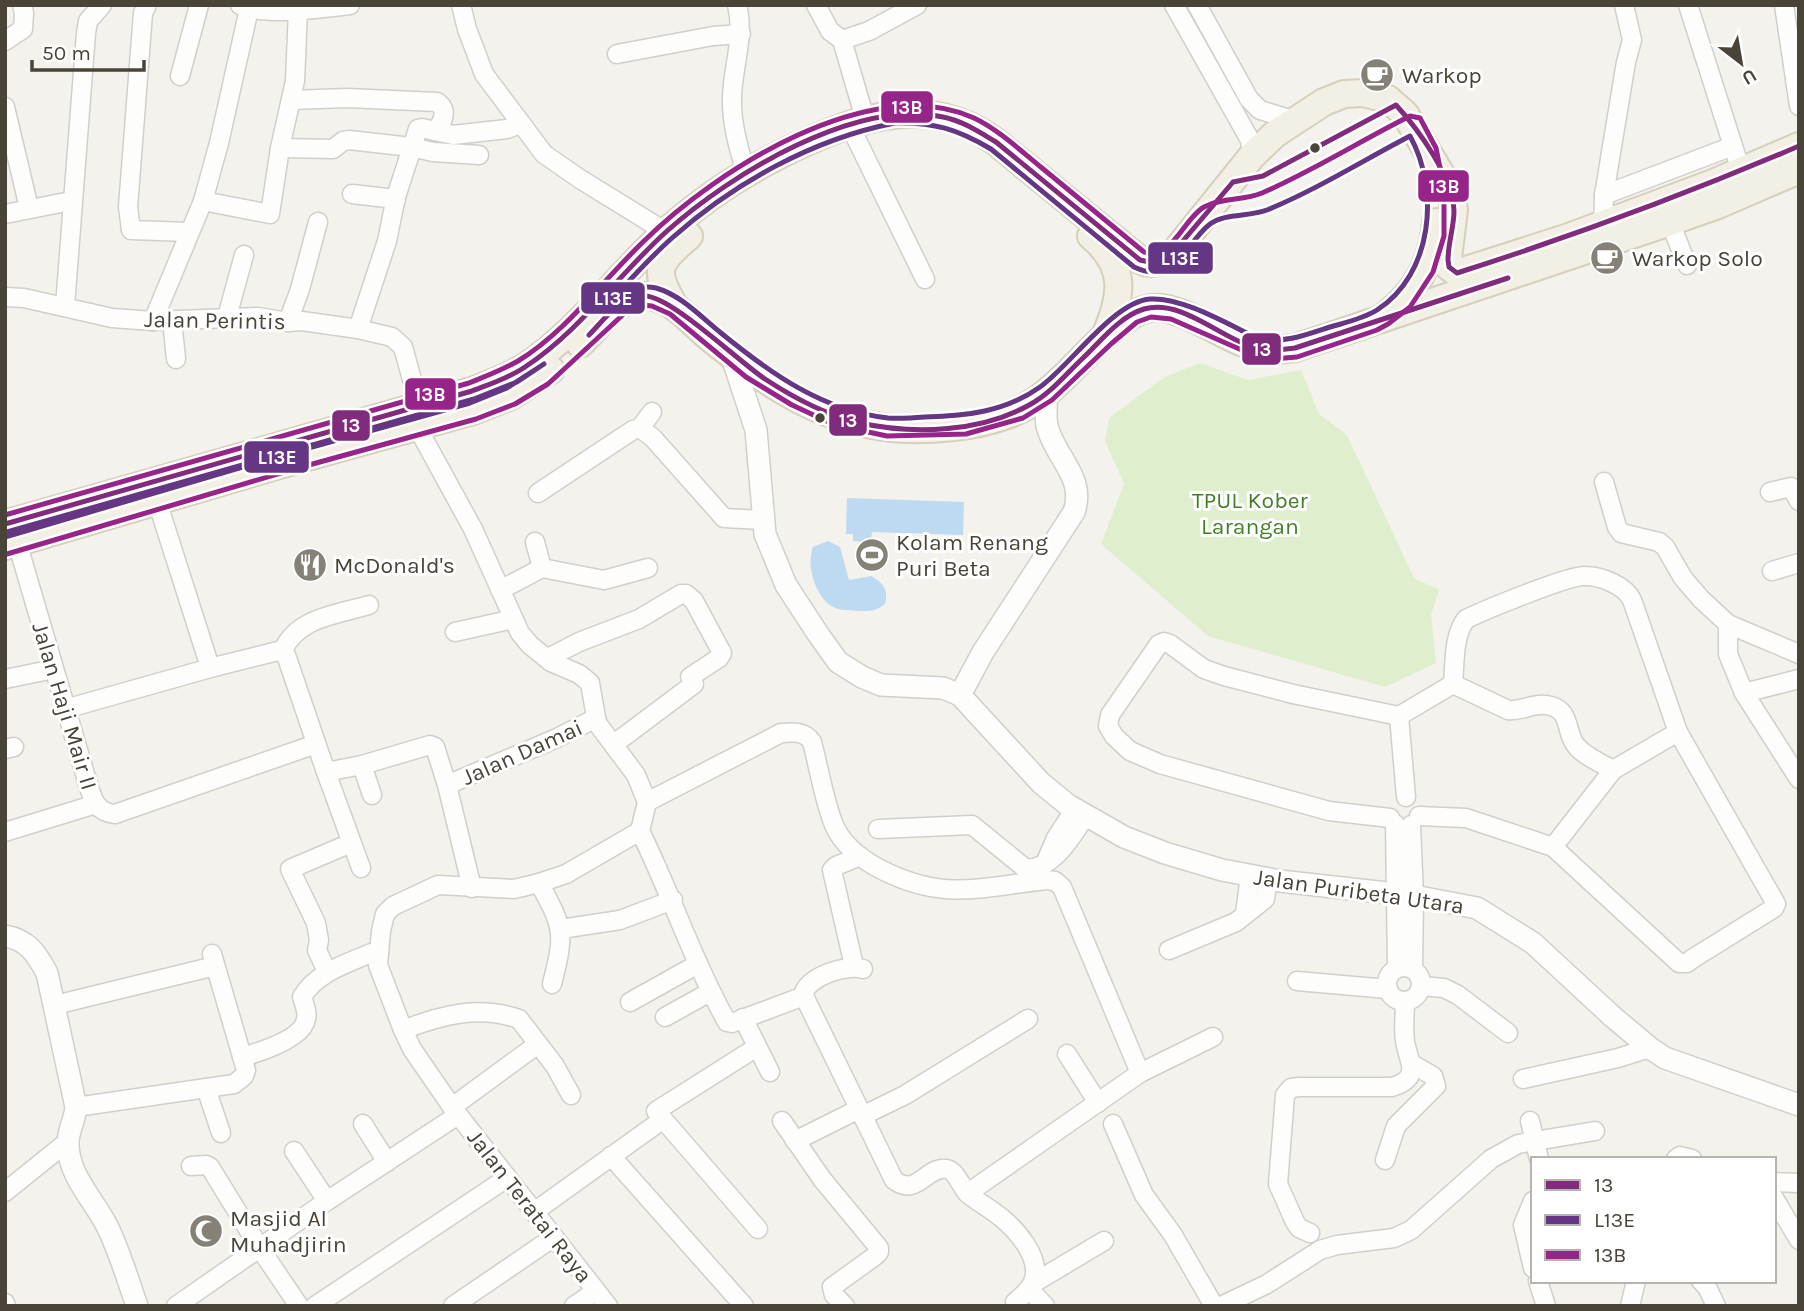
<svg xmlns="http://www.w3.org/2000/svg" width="1804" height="1311" font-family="Karla,sans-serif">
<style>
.green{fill:#dfeecd}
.water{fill:#bddaf1}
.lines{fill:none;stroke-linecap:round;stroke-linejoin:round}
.minor-casing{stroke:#d1cfca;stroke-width:21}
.tertiary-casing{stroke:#d1cfca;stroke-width:24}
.primary-casing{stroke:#d6cfba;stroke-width:30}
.minor{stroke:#fdfdfc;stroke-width:18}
.tertiary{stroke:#fdfdfc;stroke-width:21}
.primary{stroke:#f2efe5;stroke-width:26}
.bus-1-casing{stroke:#fff;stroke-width:10}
.bus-2-casing{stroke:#fff;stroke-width:10}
.bus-3-casing{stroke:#fff;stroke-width:10}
.bus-1{stroke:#802b7c;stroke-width:5}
.bus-2{stroke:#643683;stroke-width:5}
.bus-3{stroke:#972489;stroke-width:5}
.bus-dot{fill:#4a4438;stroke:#fff;stroke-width:2.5}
.labels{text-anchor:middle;stroke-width:6;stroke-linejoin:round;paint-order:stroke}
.poi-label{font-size:23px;fill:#4a4438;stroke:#fff;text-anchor:start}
.street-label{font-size:23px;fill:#4a4438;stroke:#fff}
.park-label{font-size:23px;fill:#447f28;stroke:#fff}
.line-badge{stroke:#fff;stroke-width:2.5}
.badge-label{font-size:19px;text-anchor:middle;font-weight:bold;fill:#fff}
</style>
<rect width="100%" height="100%" fill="#f3f2ed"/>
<path class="green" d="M1200,363L1248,380L1301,370L1319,414L1347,435L1414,578L1439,590L1431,615L1436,663L1385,687L1208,636L1101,544L1124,484L1105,441L1109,418L1163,378Z"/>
<g class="water">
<path d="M847,498L964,502L963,535L872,532L871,542L853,541V534H846Z"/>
<path d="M828,541L840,547L849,580L871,576C883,583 889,590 885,604C876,611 871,611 860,611C850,610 841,611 833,607C815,597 806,565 813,547Z"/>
</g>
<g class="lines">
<g class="minor-casing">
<g id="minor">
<path d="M147,5L143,13L128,207L131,230L189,232"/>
<path d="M240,5C267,17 320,8 350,5"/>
<path d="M461,5L467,29L484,74L544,154L580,179L666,232"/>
<path d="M737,5C745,37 733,65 732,97C731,122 738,148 746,172"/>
<path d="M816,5L830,31L842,40L865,119"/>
<path d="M1174,5L1250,140L1252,156"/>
<path d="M1197,5L1249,99L1260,110L1293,120"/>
<path d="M1688,5L1741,171"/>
<path d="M1784,5L1799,106"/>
<path d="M842,40L869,31L917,5"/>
<path d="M5,41L23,29L24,13L22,5"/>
<path d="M617,54L713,36L741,34"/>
<path d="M180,76L199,5"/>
<path d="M291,100L347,98L437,102C449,111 443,123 434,131"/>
<path d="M5,107L29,208"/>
<path d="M849,124L925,279"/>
<path d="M280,148L333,149L343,141L349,140L411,147L433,152L479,155"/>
<path d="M352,194L396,199"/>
<path d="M1604,195L1733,146"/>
<path d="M203,201L270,214L280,148L295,81L298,10"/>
<path d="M5,214L71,201"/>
<path d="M1670,222L1687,265"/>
<path d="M1603,232L1604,195L1626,62L1632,40L1624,5"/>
<path d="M5,297L24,298L112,318L153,321L258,317L288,322L302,321L358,329L392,337L403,347L419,405"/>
<path d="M65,306L86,33L88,21L102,5"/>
<path d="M227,317L244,255"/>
<path d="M172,320L176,359"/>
<path d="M153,321L203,201L219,143L249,9"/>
<path d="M288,322L300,289L318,222"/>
<path d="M358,329L387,241L396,197L418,129L422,128L453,135L507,129L520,124"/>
<path d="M416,425L473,529L520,633L530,645L551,662L579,674L590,683L597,723L636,775L647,802L640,831C671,894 693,961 727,1022L732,1023L804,996L894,1180C917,1198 927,1165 947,1169C956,1171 961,1186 967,1193C976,1201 988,1207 998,1215C1015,1228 1043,1258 1033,1282C1029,1291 1022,1296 1015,1302L1017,1306"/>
<path d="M640,428L652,412"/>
<path d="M1604,482L1617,527L1621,533L1659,542L1665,547L1683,578L1701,599L1728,624L1799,654"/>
<path d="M1770,492L1791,487L1799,501"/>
<path d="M538,493L633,430L640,428L653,438L724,518L762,520"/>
<path d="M157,501L209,664L214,667L278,651L286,655L326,772L362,765L372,795"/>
<path d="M17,542L88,784C93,800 96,812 115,814L316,744"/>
<path d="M542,568L604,580L648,568"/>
<path d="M1772,571L1799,563"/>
<path d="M500,590L542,568L535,542"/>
<path d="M1728,624V654L1744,693L1799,779"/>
<path d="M455,632L513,619"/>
<path d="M282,652C297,617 336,615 369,605"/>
<path d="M548,658L579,642L639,619L681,594H686L694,601L722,653L719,658L690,677L694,684L614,744"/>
<path d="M5,679L54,669"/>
<path d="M1453,684L1508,710C1522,712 1536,701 1551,706C1569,711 1566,727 1573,741C1579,754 1601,763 1613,770"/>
<path d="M1744,693L1799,679"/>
<path d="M65,709L214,667"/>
<path d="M1399,716L1453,684C1455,663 1453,636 1466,619C1485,610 1569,575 1585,576C1600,576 1625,585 1632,600L1678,732L1776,904L1774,908L1692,959L1687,963H1679L1553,847L1466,818L1419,816"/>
<path d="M5,749L14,747"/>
<path d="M362,765L430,745L435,747L447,785L472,888"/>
<path d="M326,772L361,868"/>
<path d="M447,785L557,738L596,718"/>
<path d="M647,802L781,733C793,732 805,731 812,742C819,768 824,801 834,825C843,846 861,859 880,869C944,902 980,887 1047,880L1055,881L1062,887L1140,1073"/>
<path d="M1390,818L1329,811L1160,764L1130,751L1114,736L1108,726L1110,715L1159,644L1164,642L1170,644L1204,669L1224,676L1293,694L1399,716L1406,797"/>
<path d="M1395,824L1397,968"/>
<path d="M1411,825L1414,896L1413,969"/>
<path d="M878,829L972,825L1026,869C1055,868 1071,837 1086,815"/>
<path d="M5,832L96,804"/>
<path d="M1553,847L1613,770L1678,732"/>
<path d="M1047,859L1056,838L1075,809"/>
<path d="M539,883C564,928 565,933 552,984"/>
<path d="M1245,914L1250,875"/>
<path d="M561,929L620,920L673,900"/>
<path d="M1169,950L1236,922L1265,899L1268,879"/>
<path d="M854,966L832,870L836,866L858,857"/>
<circle cx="1404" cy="984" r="17"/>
<path d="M327,972L317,950L319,940L316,923L290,869L351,843"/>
<path d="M1297,981L1388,989"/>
<path d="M1421,986L1444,988L1458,995L1508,1033"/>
<path d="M803,995C808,976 846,964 863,969"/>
<path d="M630,1002L698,964"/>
<path d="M55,1005L215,966"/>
<path d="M665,1017L710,992"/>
<path d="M743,1018L770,1072"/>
<path d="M403,1030L378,965L381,931L385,914L393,906L438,885L514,889L539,883L566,874L640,831"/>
<path d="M757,1047L656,1111L758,1229"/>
<path d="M1067,1054L1098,1103"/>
<path d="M242,1057C260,1052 303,1039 306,1019C308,1012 304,1004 302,997C317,972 346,964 371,953L379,954"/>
<path d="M1523,1079L1618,1058L1650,1048"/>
<path d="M206,1088L221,1133"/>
<path d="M571,1095L555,1066L519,1019C479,1005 441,1015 403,1030L412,1049L452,1107L608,1306"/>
<path d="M76,1107L234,1084L244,1076L246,1070L212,954"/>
<path d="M452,1107L538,1044"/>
<path d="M862,1116L905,1095L1028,1019"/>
<path d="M782,1121L822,1179L879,1248V1252L875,1256L832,1287L834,1295L845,1306"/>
<path d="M1530,1121L1539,1159"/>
<path d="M363,1124L387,1162"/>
<path d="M1113,1124L1144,1195L1173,1235L1214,1306"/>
<path d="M795,1141L859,1109"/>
<path d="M294,1151L327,1201"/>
<path d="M611,1156L744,1306"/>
<path d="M1676,1159L1680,1156L1692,1159"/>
<path d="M1385,1160L1396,1126L1436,1086L1433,1076L1412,1064"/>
<path d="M191,1166L206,1165L210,1167L259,1247L299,1306"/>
<path d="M1774,1182L1799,1183"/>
<path d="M5,1192L67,1142"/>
<path d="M968,1193L1140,1073L1213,1037"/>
<path d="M1774,1198L1799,1240"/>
<path d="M1533,1201L1523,1225L1533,1268"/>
<path d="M534,1212L662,1120"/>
<path d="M1310,1233L1299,1228L1295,1222L1278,1184L1285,1095L1291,1088L1299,1087H1392C1423,1077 1408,1062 1405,1041C1403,1028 1405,1014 1405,1001"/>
<path d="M1538,1281L1546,1306"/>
<path d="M1701,1281L1707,1287L1716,1306"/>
<path d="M1032,1284L1104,1241"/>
<path d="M1029,1289L1045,1306"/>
<path d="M5,1303L6,1306"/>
<path d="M176,1306L327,1201L458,1115"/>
<path d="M315,1306L507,1178"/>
<path d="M453,1306L554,1237"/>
<path d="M574,1306L596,1291"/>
<path d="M1221,1306L1267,1284L1320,1250L1337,1245L1394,1238L1411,1230L1491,1159L1518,1144L1595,1131"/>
<path d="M1630,1306L1636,1281"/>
</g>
</g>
<g class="tertiary-casing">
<g id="tertiary">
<path d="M731,354L756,430L765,534L786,585L818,634L838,662L862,677L881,685L943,688L960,695L1041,783L1068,805L1124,837L1165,853L1222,870L1280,881L1414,896L1477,908L1533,943L1613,1017L1650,1048L1665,1058L1799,1105"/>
<path d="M960,695L983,652L1074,512C1086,477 1055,458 1047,426C1045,415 1046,404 1047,393"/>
<path d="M5,936C28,940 36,953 47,973L76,1107C75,1120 67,1133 68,1145C69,1177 95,1201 108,1228C120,1253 128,1280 137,1306"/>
</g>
</g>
<g class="primary-casing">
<g id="primary">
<path d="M1091,236C1128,267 1122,297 1105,336"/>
<path d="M675,307C653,270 656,264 689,236"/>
<path d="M1387,314C1417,291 1433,260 1436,222"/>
<path d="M580,344C596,329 614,303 636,297C649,293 665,300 675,307C688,317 699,329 711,339C756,375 805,411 862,423C911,435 989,430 1032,403C1050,392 1065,376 1080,361C1096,345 1123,315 1146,309C1177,301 1218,335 1248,345C1264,351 1279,350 1295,348L1670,222L1718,205L1799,170"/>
<path d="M5,524L472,391C490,384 509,377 525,367C579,332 619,273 667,231C707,196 744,172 791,149C859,117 929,92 996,142L1140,260C1155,268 1167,259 1178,248L1252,156L1275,134L1324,102L1344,94L1363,93L1388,99L1405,114L1451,191L1454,210L1448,258L1449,267L1457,273L1566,238L1713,183L1799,146"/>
<path d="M5,546L296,460L473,411L511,396L551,370"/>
</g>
</g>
<use href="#minor" class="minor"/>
<use href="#tertiary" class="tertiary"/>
<use href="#primary" class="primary"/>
<g class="bus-1-casing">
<g id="bus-1">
<path d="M589,335C604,320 620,296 644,296C670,295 738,361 765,379C794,398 826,415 860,423C915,435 982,432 1031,404C1051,393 1066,374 1083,358C1100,342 1120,316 1144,309C1182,299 1219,337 1253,347C1267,351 1281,350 1295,348L1508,278"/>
<path d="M5,524L472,391C490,384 509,378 525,367C580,331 618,275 667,231C731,174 855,98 943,117C963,121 979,132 996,142L1140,260L1154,263L1171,255L1233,182L1263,176L1396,105C1418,129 1453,177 1454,211C1454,227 1448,243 1448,260L1449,267L1457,273C1573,236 1687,194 1799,146"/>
</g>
</g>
<g class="bus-2-casing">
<g id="bus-2">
<path d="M895,123C934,122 957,129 991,149L1134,267C1177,287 1184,244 1210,224C1225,213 1249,217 1267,210C1316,190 1362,161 1410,136C1440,190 1433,274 1377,310C1363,319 1343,323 1327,328C1303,336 1284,343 1259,339C1229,325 1183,297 1150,299C1113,302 1070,366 1040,387C1005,412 966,416 925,417C913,418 900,419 888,418C823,411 770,373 721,333C701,317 681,295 656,288C633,283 616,298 600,312C624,287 646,261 672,238C734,183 813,139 895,123Z"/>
<path d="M5,537L294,452L470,403L507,388L544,364L517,382L474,399L7,532"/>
</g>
</g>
<g class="bus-3-casing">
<path id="bus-3" d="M5,515L469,383C486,376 502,370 518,361C567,331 602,281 644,241C716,170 871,71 974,118C999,130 1021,151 1042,168C1076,196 1110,224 1144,252C1171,262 1184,218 1204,207C1222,197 1243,201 1262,193C1313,171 1360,141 1410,116L1420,118L1436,148L1444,188V236L1433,272L1410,307L1388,324L1377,330L1297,357L1273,359L1253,355L1171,319L1151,317L1137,322L1111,344L1052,400L1023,418L966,434L887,436L835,425L792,405L746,377L670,314L652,306L642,305L627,311L548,384L515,404L476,419L298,468L7,554"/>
</g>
<use href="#bus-1" class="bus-1"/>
<use href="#bus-2" class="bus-2"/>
<use href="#bus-3" class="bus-3"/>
</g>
<defs>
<g id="cafe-disc" transform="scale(1.75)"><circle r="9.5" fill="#858177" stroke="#fff"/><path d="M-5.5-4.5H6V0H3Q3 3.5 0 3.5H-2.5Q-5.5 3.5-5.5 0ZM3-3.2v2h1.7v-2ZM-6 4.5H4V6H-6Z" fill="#fff"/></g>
<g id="stadium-disc" transform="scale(1.75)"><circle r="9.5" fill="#858177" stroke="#fff"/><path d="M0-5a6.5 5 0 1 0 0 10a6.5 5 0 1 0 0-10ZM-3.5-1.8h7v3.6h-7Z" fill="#fff"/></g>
<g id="restaurant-disc" transform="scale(1.75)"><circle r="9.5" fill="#858177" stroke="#fff"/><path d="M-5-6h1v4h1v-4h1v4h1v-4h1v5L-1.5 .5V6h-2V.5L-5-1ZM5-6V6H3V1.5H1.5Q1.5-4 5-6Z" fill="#fff"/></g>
<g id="mosque-disc" transform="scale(1.75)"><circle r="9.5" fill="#858177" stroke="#fff"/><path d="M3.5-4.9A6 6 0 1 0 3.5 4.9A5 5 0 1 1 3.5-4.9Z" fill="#fff"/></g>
</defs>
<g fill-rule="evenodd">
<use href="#cafe-disc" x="1377" y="75"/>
<use href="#cafe-disc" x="1607" y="258"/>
<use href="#stadium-disc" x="872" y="555"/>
<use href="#restaurant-disc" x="310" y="565"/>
<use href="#mosque-disc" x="206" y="1231"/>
</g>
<g class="bus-dot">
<circle cx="1315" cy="148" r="6"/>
<circle cx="820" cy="418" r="6"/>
</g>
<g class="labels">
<g class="poi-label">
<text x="1402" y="83">Warkop</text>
<text x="1632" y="266">Warkop Solo</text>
<text x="896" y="550">Kolam Renang<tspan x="896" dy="26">Puri Beta</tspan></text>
<text x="334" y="573">McDonald's</text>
<text x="230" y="1226">Masjid Al<tspan x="230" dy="26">Muhadjirin</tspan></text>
</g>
<g class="street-label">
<text transform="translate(215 320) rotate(1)" y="8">Jalan Perintis</text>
<text transform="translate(65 706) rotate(73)" y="8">Jalan Haji Mair II</text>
<text transform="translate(522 752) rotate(-24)" y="8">Jalan Damai</text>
<text transform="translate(1359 891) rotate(8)" y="8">Jalan Puribeta Utara</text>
<text transform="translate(530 1206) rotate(52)" y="8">Jalan Teratai Raya</text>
</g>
<g class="park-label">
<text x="1250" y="508">TPUL Kober<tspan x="1250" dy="26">Larangan</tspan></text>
</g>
</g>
<g class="line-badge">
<rect x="880" y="90" width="54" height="34" rx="7" fill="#972489"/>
<rect x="1417" y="169" width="53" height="34" rx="7" fill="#972489"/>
<rect x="1147" y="241" width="67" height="34" rx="7" fill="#643683"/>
<rect x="580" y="281" width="66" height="34" rx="7" fill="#643683"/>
<rect x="1241" y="332" width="41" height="34" rx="7" fill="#802b7c"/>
<rect x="404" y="377" width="53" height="34" rx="7" fill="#972489"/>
<rect x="828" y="403" width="40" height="34" rx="7" fill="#802b7c"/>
<rect x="331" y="409" width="40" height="33" rx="7" fill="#802b7c"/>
<rect x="243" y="440" width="67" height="34" rx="7" fill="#643683"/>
</g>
<g class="badge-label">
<text x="907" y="114">13B</text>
<text x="1444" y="193">13B</text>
<text x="1180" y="265">L13E</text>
<text x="613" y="305">L13E</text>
<text x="1262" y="356">13</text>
<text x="430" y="401">13B</text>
<text x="848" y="427">13</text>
<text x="351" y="432">13</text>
<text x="277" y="464">L13E</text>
</g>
<rect width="1804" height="1311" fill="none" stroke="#4a4438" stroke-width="14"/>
<rect x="1531" y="1157" width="245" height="126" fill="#ffffff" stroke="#b7b4af" stroke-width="2"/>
<rect x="1545" y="1180" width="35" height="10" fill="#802b7c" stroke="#b7b4af" stroke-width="2"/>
<text x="1594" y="1192" font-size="21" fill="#4a4438">13</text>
<rect x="1545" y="1215" width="35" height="10" fill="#643683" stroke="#b7b4af" stroke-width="2"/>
<text x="1594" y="1227" font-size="21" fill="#4a4438">L13E</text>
<rect x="1545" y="1250" width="35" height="10" fill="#972489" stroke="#b7b4af" stroke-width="2"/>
<text x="1594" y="1262" font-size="21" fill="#4a4438">13B</text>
<g transform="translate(1741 63) rotate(149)" stroke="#ffffff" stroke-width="5" paint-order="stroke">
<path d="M0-5L12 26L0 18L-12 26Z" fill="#4a4438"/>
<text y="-10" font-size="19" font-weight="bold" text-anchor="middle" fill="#4a4438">U</text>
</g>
<path d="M32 60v10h112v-10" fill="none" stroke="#4a4438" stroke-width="3.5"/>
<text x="42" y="60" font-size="21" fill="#4a4438" stroke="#ffffff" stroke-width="5" paint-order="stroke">50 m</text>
</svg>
